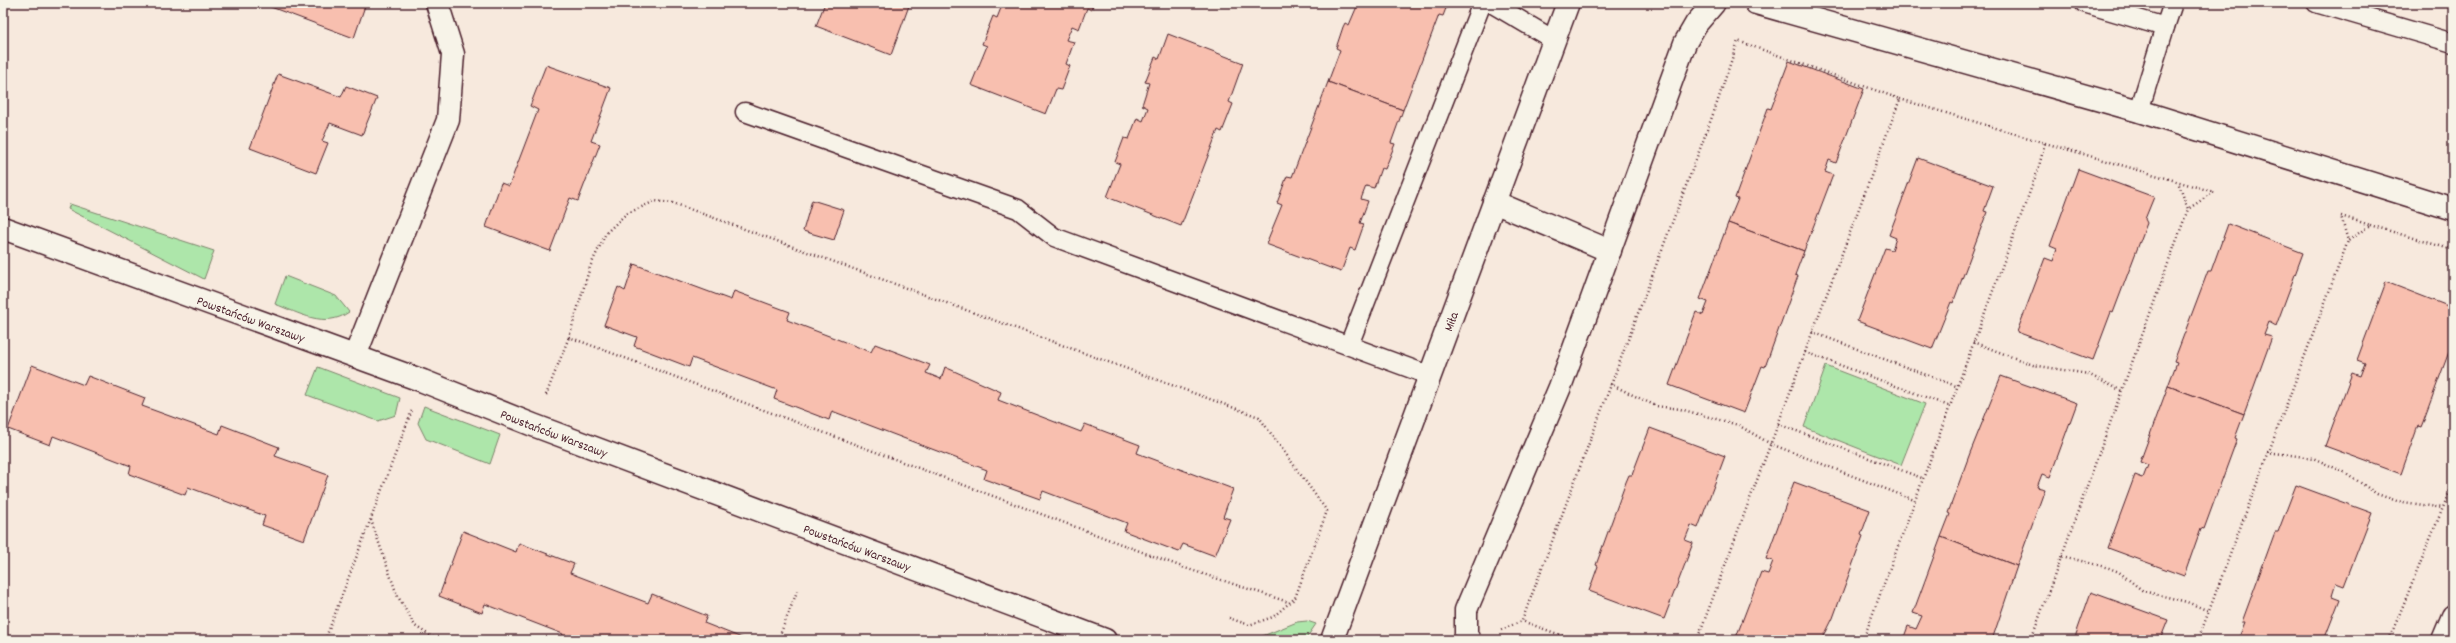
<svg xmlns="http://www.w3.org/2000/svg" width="2456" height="643" font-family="Dekko,sans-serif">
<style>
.green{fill:#ade6aa;stroke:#7c826a}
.building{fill:#f8bfaf;stroke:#4a1f2b}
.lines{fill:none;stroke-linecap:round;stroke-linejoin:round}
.service-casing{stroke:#4a1f2b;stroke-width:21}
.minor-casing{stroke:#4a1f2b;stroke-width:25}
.path{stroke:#4a1f2b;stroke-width:2.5;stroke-dasharray:1 3;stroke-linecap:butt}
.service{stroke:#f7f3e8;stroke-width:18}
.minor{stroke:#f7f3e8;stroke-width:22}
.labels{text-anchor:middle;stroke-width:3;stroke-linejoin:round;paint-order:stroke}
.street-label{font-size:13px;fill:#4a1f2b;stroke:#f7f3e8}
</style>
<rect width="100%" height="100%" fill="#f7e9dd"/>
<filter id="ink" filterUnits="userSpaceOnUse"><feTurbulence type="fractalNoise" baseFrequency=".025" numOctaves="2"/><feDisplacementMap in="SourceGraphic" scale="8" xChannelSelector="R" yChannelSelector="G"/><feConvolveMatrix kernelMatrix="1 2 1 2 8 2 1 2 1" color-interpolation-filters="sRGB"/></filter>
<g filter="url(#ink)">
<g class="green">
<path d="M70,204L214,251L204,279L68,209Z"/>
<path d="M285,276L336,296L349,312C325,329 299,313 275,304Z"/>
<path d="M1826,366L1925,404L1901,465L1804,427Z"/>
<path d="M318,367L400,398L396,415L378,421L307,395Z"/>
<path d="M424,406L500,435L490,464L426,439L418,423Z"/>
<path d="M1307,621L1316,624L1305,640H1253L1297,622Z"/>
</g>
<g class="building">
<path d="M260,3H366L354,38Z"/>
<path d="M825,3H910L891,55L816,26Z"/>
<path d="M1003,3H1094L1091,10L1087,8L1079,29L1072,26L1066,40L1074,42L1066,64L1070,66L1061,90L1056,89L1046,114L971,85L987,46L982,44L993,16L997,18Z"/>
<path d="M1365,3H1448L1443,16L1439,15L1403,110L1328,82L1340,50L1336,48L1343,27L1345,23L1349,25L1358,4L1364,6Z"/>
<path d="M1168,34L1243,63L1229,102L1233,104L1222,132L1218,130L1181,226L1107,197L1120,164L1115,162L1124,138L1129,139L1137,118L1143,121L1148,108L1142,105L1149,83L1145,82L1155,57L1159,59Z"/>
<path d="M1789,61L1864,89L1836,163L1829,160L1825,172L1833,175L1804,251L1728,223L1738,199L1735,198L1768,108L1771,109Z"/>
<path d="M546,65L611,88L591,141L600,144L578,201L570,198L550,251L486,227L501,183L509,186L538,110L530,106Z"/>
<path d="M278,74L341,97L346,86L377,98L362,135L330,123L322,141L328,143L316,173L250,148Z"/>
<path d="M1328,82L1403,110L1391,143L1395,144L1385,169L1381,168L1374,188L1366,186L1361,199L1368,201L1360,223L1364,224L1355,250L1350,248L1341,272L1266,244L1282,205L1277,203L1287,176L1292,177Z"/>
<path d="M1918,158L1993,186L1984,211L1987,212L1953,303L1951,302L1932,349L1857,321L1885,248L1892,250L1896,238L1889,235Z"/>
<path d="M2078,169L2154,197L2145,219L2147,223L2113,313L2111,312L2093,360L2017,332L2045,258L2053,261L2057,249L2050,246Z"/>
<path d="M812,200L844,210L834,240L803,231Z"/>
<path d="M1728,223L1804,251L1795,275L1798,276L1765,367L1762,366L1744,413L1669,385L1696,312L1703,315L1708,302L1700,299Z"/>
<path d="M2228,224L2303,253L2276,326L2269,322L2264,335L2272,337L2244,414L2168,386L2177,362L2174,361L2208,271H2211Z"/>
<path d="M634,264L731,300L734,291L790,312L787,320L871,352L875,344L930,365L926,373L941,379L945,367L1001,392L998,400L1081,432L1085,424L1140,445L1137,453L1233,489L1223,517L1230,519L1215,556L1183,544L1179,552L1124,531L1127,523L1043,491L1040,499L984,479L987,470L832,411L829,420L774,399L777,390L692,358L689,367L634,346L637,337L604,325L618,287L625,291Z"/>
<path d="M2386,282L2453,308V341L2423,422L2421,427L2418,426L2401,474L2325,446L2352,373L2360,376L2365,363L2357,360Z"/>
<path d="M32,365L84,385L88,376L145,398L142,406L219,434L222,425L279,447L275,456L328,475L304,540L262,525L265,516L188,487L185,495L129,474L131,466L53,436L50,445L8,429Z"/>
<path d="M2001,376L2077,403L2050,477L2042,474L2037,487L2045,489L2017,566L1941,537L1950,514L1948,513L1970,453Z"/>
<path d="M2168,386L2244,414L2235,438L2237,439L2204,529L2201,528L2184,576L2108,548L2135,475L2143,478L2148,465L2140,462Z"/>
<path d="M1650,428L1725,456L1698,528L1691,525L1685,540L1693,543L1664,619L1589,591L1598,566L1596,565L1626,482L1629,475H1632Z"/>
<path d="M1794,482L1870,510L1861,535L1863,536L1833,618L1822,640H1735L1761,572L1768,574L1773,561L1766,559Z"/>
<path d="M2296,485L2372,513L2344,586L2336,583L2332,596L2340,599L2326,635L2324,640H2238L2245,622H2242L2275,532H2278Z"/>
<path d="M463,531L516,552L519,543L574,564L570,573L648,603L652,594L707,616L704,623L747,640H561L563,634L485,604L482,613L439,596Z"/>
<path d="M1941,537L2017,566L1992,640H1903L1908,626L1916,629L1922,616L1913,613Z"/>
<path d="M2091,592L2168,620L2160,640H2071H2074Z"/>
</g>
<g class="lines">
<g class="service-casing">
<g id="service">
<path d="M1491,3L1554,40"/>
<path d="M2084,3L2165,27L2173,3"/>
<path d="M2316,3L2453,43"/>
<path d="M2139,111L2165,27"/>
<path d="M745,112L1018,209L1054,237L1431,376"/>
<path d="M1349,345L1482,3"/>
</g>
</g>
<g class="minor-casing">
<g id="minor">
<path d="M1756,3L2139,111L2453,209"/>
<path d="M1494,202L1610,251"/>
<path id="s1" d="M3,228L423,381L533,425L1105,640"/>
<path d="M355,356L448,120L453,54L437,3"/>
<path id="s2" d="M1332,640L1568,3"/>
<path d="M1469,640L1466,634V610L1560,387L1685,43L1696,24L1714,3"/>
<path d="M2443,640L2453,616"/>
</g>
</g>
<g class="path">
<path d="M2045,143L2214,192L2188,209L2178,182"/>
<path d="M2341,216L2370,225L2348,241Z"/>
<path d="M2370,225L2453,250"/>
<path d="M1812,332L1956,386"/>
<path d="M1973,342L2033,365L2088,374L2122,391"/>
<path d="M1805,352L1949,406"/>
<path d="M1610,384L1656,406L1680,409L1738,425L1771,444L1914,500"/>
<path d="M546,395L569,337"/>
<path d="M1778,424L1922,478"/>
<path d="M2267,452L2313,458L2346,473L2377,494L2397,501L2443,508"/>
<path d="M371,520L397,595L415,626L437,640"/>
<path d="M2062,556L2109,568L2119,572L2143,591L2187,602L2209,611"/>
<path d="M1229,618L1249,625L1273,617L1295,598L1327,511L1259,417L673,203L655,201L626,214L606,233L590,267L569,337L1185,568L1288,602"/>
<path d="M1501,630L1522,621"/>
<path d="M325,640L412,410"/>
<path d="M778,640L798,589"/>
<path d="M1574,640L1522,621L1715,109L1738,41L1900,99L1697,640"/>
<path d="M1863,640L2038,170L2045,143L1900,99"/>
<path d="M2031,640L2188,209"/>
<path d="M2198,640L2348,241"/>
<path d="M2389,640L2453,483"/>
</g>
<use href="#service" class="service"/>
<use href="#minor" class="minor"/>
</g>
</g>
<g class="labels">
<g class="street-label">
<text dy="5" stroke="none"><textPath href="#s1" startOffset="264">Powstańców Warszawy</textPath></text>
<text dy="5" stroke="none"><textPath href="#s2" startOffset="340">Miła</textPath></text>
<text dy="5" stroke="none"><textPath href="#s1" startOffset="588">Powstańców Warszawy</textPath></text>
<text dy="5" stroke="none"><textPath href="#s1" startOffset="912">Powstańców Warszawy</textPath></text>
</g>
</g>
<rect width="2456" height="643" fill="none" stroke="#f7f3e8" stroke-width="16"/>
<rect x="8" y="8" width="2440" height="627" fill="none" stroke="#4a1f2b" stroke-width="1.5" filter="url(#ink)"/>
</svg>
